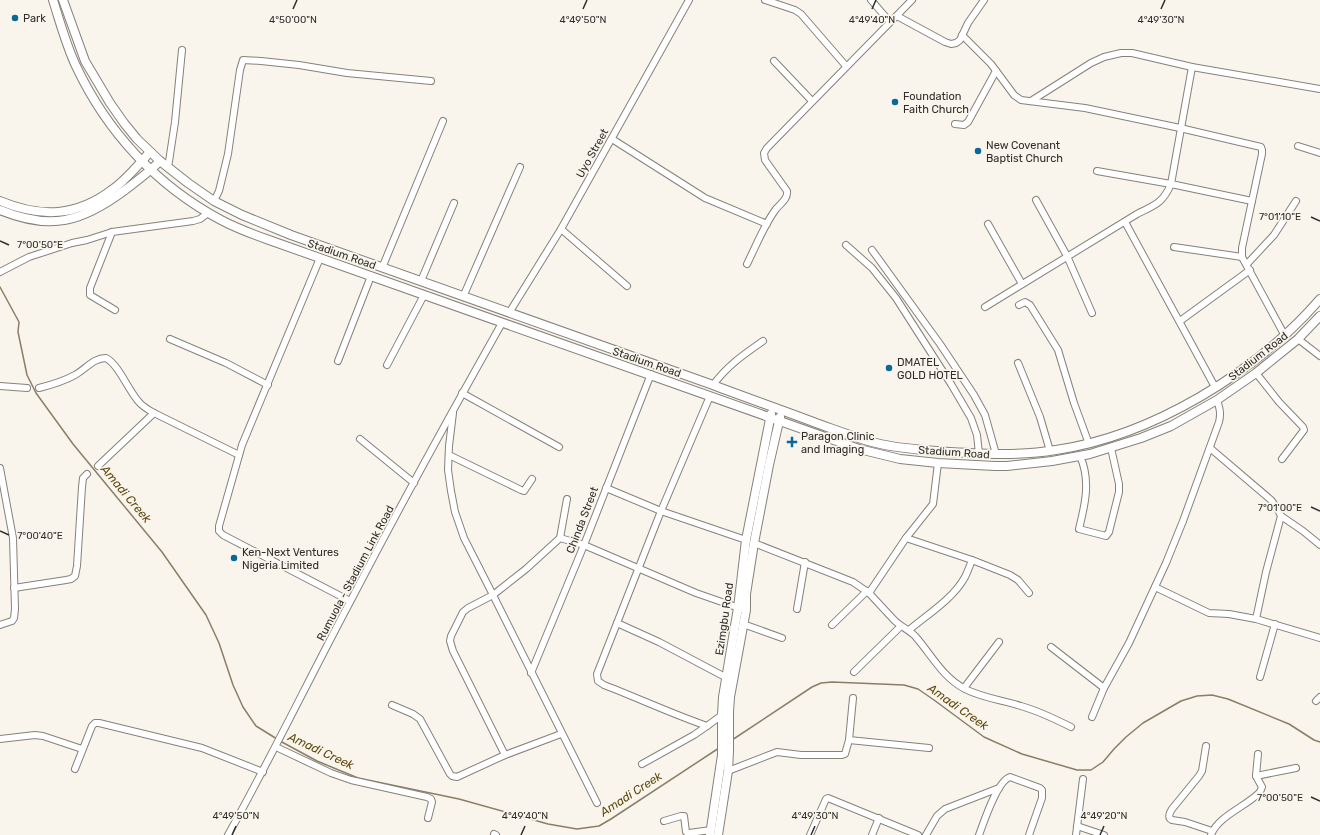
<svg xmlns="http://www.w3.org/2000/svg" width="1320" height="835" font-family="Rubik,sans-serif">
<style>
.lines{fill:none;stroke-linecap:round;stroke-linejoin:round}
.stream{stroke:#8a7e66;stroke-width:1.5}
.minor-casing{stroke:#86827b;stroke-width:8}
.major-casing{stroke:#86827b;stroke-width:10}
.minor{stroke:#fff;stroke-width:6}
.major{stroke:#fff;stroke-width:8}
.ticks{fill:none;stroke:#302e2b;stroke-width:1.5}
.poi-dot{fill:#0a6797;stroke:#f9f5ec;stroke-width:1.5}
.labels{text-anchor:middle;stroke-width:3.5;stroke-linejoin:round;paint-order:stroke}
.poi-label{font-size:11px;fill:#302e2b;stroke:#f9f5ec;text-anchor:start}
.street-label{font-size:11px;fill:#302e2b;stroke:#f9f5ec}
.water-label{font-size:12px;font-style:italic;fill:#614a0e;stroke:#f9f5ec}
.ticks-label{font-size:10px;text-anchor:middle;fill:#302e2b;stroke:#f9f5ec;stroke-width:3.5;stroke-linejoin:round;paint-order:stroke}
</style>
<rect width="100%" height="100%" fill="#f9f5ec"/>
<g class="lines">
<g class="stream">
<path d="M0,287L19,322L18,332L27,375L36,393L73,444L162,552L206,615L219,643L233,685L243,707L256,726L277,739"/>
<path d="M732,740L812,687L821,683L832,682L904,685L918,689L934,700L984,737L1022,754L1077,770H1091L1103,762L1114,749L1126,737L1143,723L1181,701L1197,696L1212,695L1228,699L1289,724L1314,740L1320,742"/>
<path d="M280,741L317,761L358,778L459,799L548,824L577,829L599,826L611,819L719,748"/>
</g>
<g class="minor-casing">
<g id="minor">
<path d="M765,0L795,10L801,14L846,66"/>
<path d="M871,0L890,22"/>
<path d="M897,16L945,42L951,44L956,43L960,40L968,23L984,0"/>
<path d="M962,35L991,64L1014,95L1021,100L1085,108L1180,128L1261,147L1262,150V154L1242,248V257L1285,336"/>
<path d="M774,61L812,101"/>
<path d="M1031,101L1091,63L1104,57L1121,53H1132L1192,67L1320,89"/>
<path d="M955,124L964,125L968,122L996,71"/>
<path d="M612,139L705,198L767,224"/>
<path d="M1298,146L1320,153"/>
<path d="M168,168L175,122L182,50"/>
<path d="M1097,171L1171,184L1252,201"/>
<path d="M1036,200L1067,256L1092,313"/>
<path d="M214,201L219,191L228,154L240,70L243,60L261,61L299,65L347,73L431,81"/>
<path d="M1125,222L1215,387"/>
<path d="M988,224L1022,284"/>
<path d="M561,229L627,286"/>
<path d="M112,232L90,288V295L115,310"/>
<path d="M846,245L872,268L896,298L951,384L971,418L977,435L979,454"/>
<path d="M1174,247L1242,257"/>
<path d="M872,250L940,344L974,395L985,415L996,454"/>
<path d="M320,258L242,445L219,526V531L223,535L350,601"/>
<path d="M747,264C756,246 764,225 776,209C781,203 788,199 787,191L765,160L764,153L767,148L912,0"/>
<path d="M1247,264L1274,235L1296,201"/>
<path d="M382,268L443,121"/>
<path d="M0,272L29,257L72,243L87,240L112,232L193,221L200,219L208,213"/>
<path d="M421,281L454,203"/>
<path d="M463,297L520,167"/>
<path d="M1019,305L1025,302L1030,305L1058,350L1074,403L1089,444"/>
<path d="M985,307L1137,214C1155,205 1163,203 1171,184L1192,67"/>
<path d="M509,313L561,229L689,0"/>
<path d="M1180,321L1250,270"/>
<path d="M170,339L226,363L268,385"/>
<path d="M1298,339L1320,356"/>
<path d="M338,361L371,276"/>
<path d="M1018,363L1040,417L1050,451"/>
<path d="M387,365L424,295"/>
<path d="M1256,373L1279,402L1303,427L1304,430L1282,459"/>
<path d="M713,385C728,365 743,355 763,341"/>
<path d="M0,386L27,388"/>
<path d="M39,388C51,385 64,381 75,375C86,369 93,358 106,358C119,365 128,390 139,402C143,407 149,410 154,413L239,455"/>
<path d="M462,393L559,447"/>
<path d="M710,396L661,511L597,674L598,681L604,685C638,698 672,714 707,726L722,715"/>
<path d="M453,413L449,446L448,470L451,491L455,512L464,538L493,595L597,803"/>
<path d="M360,439L414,483"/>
<path d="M1210,448L1271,500L1277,508L1281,516L1303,531L1320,545"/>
<path d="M449,455L521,490L524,491L532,479"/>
<path d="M1080,456C1091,480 1085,505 1079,529L1106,536L1109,532L1119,492V484L1111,448"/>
<path d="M98,466L154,413"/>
<path d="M0,468L13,538L15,609L14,618L12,621L0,625"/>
<path d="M606,488L661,511L746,540"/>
<path d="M560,538L567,499"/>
<path d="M906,538L972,560L1010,575L1018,580L1029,593"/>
<path d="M754,543L853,582L869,593L895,621C902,627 909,630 915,636C931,654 942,677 965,689C983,698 1002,700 1021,706C1039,711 1055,719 1071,727"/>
<path d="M1155,587L1209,613L1229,614L1256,619L1320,638"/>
<path d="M14,588L66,580L71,579L75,576L77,566L82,487L83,478L87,474"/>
<path d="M869,593L906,538L933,504L938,463"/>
<path d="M797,609L805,562"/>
<path d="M1256,619L1266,572L1281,516"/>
<path d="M617,623L659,642L727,678"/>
<path d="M743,624L782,638"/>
<path d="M832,625L867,591"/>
<path d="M909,630C928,614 953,599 965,577C968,571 970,565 972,560"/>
<path d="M1051,647L1104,688"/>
<path d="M854,672L901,626"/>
<path d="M531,673L584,545L651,374"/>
<path d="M1260,677L1275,624"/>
<path d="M964,688L999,642"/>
<path d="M1316,701L1320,697"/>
<path d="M392,705L413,714L420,719L450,774L452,776L457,777L505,755L561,734"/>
<path d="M1092,717L1104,688L1129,643L1166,563L1183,521L1219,422C1221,414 1220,409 1217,400"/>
<path d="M0,739L35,735L43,736L82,749"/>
<path d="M849,740L929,748"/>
<path d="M1206,746L1202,771L1199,776L1172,809C1170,812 1167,818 1172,820L1185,822L1212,831"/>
<path d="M276,747L331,773L351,780L427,797L431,799L432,802L428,818"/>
<path d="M505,755L453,651L450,641L451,636L463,612L468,608L493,595L526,569L560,538L584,545L696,593L742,609"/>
<path d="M642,764L694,735L707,726"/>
<path d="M75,769L92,726L95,723H99L202,748L263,772"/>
<path d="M728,771L777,752L801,755H842L845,754L849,740L853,698"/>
<path d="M1256,776L1296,768"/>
<path d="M664,821L681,816H684L686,832L689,833L711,830"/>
<path d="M1077,826L1104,835"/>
<path d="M494,834L496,835"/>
<path d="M228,835C271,758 309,679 350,602C399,508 450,415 502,323"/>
<path d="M810,835L826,799L828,798L918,835"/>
<path d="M872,835L879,818"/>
<path d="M926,835L937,816L945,809L999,788"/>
<path d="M979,835C984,822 997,781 1010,777L1040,788L1042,790V798L1029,835"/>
<path d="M1076,835L1083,779"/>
<path d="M1211,835C1218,816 1247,806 1260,792L1262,787L1256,776L1258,754"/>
</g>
</g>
<g class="major-casing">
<g id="major">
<path d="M53,0C60,22 66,45 76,66C107,132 157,186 221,220C236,228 252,234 269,240L859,449L900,459L938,463L995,466H1007L1052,461L1090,454L1141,438L1171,426L1217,400L1256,373L1298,339L1320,316"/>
<path d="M63,0L85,61L110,103L124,123L137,139L160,161L188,183L214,201L242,215L291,235L713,385C747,398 782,410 816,423C836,430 856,438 876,443C900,449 925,450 949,452C985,454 1020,456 1056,450C1152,436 1257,372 1320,299"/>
<path d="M0,201C41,218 77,217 113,189C127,179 138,165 150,152"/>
<path d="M0,210C51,231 82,222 125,190C137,181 149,172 160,161"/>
<path d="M710,835L722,755V715L723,697L738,608L746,540L771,414"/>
<path d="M718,835L728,771L729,751V712L730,697L746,610V594L754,543L769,465L780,417"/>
</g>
</g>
<use href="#minor" class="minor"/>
<use href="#major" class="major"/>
</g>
<path class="ticks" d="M293,9L297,0M583,9L587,0M872,9L876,0M1161,9L1165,0M1311,217L1320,221M0,241L9,245M1311,507L1320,511M0,531L9,535M1311,797L1320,801M232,835L236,826M521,835L525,826M811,835L815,826M1100,835L1104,826"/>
<g class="poi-dot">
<circle cx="15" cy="18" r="4"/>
<circle cx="895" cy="102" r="4"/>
<circle cx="978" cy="151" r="4"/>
<circle cx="889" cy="368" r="4"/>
<path d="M790 436h4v4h4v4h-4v4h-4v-4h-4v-4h4z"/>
<circle cx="234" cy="558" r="4"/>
</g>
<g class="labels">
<g class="poi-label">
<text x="23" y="22">Park</text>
<text x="903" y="100">Foundation<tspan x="903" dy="13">Faith Church</tspan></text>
<text x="986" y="149">New Covenant<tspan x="986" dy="13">Baptist Church</tspan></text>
<text x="897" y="366">DMATEL<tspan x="897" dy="13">GOLD HOTEL</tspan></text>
<text x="801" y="440">Paragon Clinic<tspan x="801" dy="13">and Imaging</tspan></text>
<text x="242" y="556">Ken-Next Ventures<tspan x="242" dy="13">Nigeria Limited</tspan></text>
</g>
<g class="street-label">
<text transform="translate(592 153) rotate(-61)" y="4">Uyo Street</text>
<text transform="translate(342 254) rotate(19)" y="4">Stadium Road</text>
<text transform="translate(1258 356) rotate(-38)" y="4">Stadium Road</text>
<text transform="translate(647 362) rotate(19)" y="4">Stadium Road</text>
<text transform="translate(954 452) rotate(4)" y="4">Stadium Road</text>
<text transform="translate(582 520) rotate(-69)" y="4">Chinda Street</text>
<text transform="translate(355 573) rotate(-62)" y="4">Rumuola - Stadium Link Road</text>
<text transform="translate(724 619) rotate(-82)" y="4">Ezimgbu Road</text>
</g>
<g class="water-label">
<text transform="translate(126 494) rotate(50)" y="4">Amadi Creek</text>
<text transform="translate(958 707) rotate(35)" y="4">Amadi Creek</text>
<text transform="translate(321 751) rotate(25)" y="4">Amadi Creek</text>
<text transform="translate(631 794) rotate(-33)" y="4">Amadi Creek</text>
</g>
</g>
<g class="ticks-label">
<text x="583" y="23">4°49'50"N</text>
<text x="1161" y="23">4°49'30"N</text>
<text x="293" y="23">4°50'00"N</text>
<text x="872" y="23">4°49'40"N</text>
<text x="1280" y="220">7°01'10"E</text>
<text x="40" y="248">7°00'50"E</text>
<text x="1280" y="511">7°01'00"E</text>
<text x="40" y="539">7°00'40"E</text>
<text x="1280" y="801">7°00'50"E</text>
<text x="236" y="819">4°49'50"N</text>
<text x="525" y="819">4°49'40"N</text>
<text x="815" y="819">4°49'30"N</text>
<text x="1104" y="819">4°49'20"N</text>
</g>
</svg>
